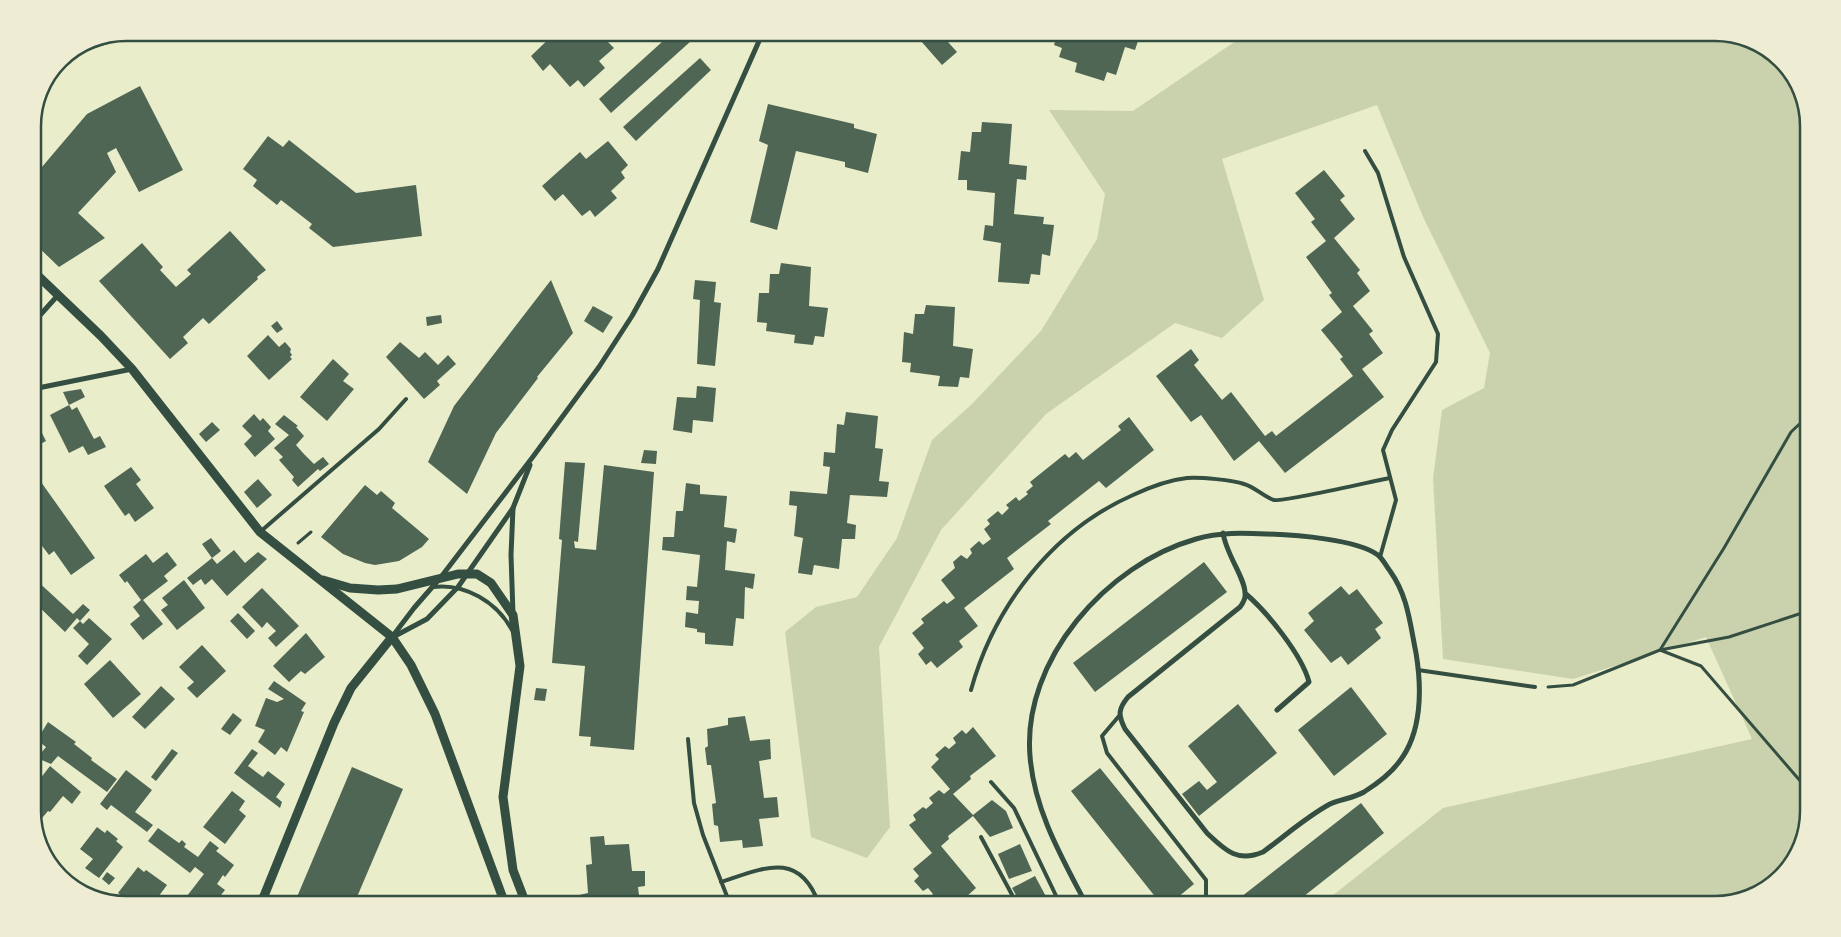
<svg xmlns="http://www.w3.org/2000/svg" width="1841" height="937" font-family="Raleway,sans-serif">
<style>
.green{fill:#cad2ad}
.building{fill:#4f6655}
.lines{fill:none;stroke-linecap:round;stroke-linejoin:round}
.path{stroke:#344e41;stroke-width:3}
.service{stroke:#344e41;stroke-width:4}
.minor{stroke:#344e41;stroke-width:5}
.tertiary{stroke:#344e41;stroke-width:9}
.rim{fill:none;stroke:#344e41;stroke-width:2.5}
</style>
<rect width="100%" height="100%" fill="#e9edc9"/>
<path class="green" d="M1249,32L1714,33L1756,42L1793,75L1808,121V810L1799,852L1766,889L1715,904H1322L1443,808L1752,739L1706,637L1573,679L1443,659L1433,478L1442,410L1484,388L1490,353L1424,219L1377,105L1222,159L1264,300L1222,338L1175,323L1046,414L941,530L879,647L890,827L867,858L811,837L785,632L816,607L857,597L897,538L932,440L972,404L1041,331L1097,239L1105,194L1049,110L1133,111Z"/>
<g class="building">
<path d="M127,32L143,33L64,58L91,40Z"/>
<path d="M556,32H615L607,41L614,48L599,61L605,68L584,87L578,80L570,87L550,64L543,71L531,56Z"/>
<path d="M673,32H701L611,113L599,99Z"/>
<path d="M913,32H939L957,52L942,65Z"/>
<path d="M1058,32H1141L1135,50L1125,47L1116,75L1107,72L1104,81L1075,72L1077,63L1059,57L1062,48L1054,45Z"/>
<path d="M700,58L711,70L636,141L623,127Z"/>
<path d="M140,86L183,170L139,192L116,148L107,153L116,172L78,213L105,238L59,267L33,242V171L36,174L87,114Z"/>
<path d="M768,104L854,124V128L877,134L868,173L845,167V162L796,151L777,230L750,222L768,145L759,141Z"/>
<path d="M982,122L1012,124L1009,164L1027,166L1026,180L1017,179L1014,214L1044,217L1043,224L1054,225L1050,256L1042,254L1040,275L1031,274L1029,284L998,282L1001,243L983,240L985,225L993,226L995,193L967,190V180H958L961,151L970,152L972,132H981Z"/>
<path d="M268,136L283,147L289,140L356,193L416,185L422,236L333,247L309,228L312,224L281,200L277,205L253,186L257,180L243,169Z"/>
<path d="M608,141L628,165L621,172L625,178L611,191L617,198L595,217L590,210L582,216L563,194L555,201L542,186L580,152L586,159Z"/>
<path d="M1324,170L1345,196L1340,200L1355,219L1334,238L1360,270L1357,273L1370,291L1353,306L1373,331L1369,334L1383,353L1362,369L1384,397L1285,473L1259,441L1234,461L1201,415L1191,422L1156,376L1191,349L1199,360L1194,365L1222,400L1231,392L1265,436L1272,431L1276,436L1353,376L1340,359L1343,357L1321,330L1342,312L1329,295L1332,293L1306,257L1326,241L1311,222L1315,219L1295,193Z"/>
<path d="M230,231L266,270L257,277L258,279L209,324L203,318L183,337L188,343L170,359L99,281L142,243L163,267L160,270L176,287L191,274L187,270Z"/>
<path d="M781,263L811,267L809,306L828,308L824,337L815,336L813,345L794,343L795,335L766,331L767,323L757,322L759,293H769L770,274H779Z"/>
<path d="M551,280L573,333L537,377L538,378L496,433L467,494L428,462L454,406Z"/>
<path d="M695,280L716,282L714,302L721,303L715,366L697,364L700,300L693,299Z"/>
<path d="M926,305L955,307L953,346L973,349L969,378L960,377L958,387L938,386L940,376L910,372L911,363L902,362L904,332L913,334L915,314H924Z"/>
<path d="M593,306L613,317L603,333L584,321Z"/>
<path d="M441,315L442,323L427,326L426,317Z"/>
<path d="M277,321L283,329L277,333L271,326Z"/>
<path d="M268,335L279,347L285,342L291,349L290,352L292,355L290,357L292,359L269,380L247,356Z"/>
<path d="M400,342L419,358L425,352L438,365L448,355L456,364L437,381L440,385L424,399L386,357Z"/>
<path d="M333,359L349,374L343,381L354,389L327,421L300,397Z"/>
<path d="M697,386L716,388L713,422L693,420L692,433L673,430L677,397L696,398Z"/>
<path d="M81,389L85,397L69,405L63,392Z"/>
<path d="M69,405L72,410L77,407L94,439L100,436L106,447L88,455L83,446L69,453L50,415Z"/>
<path d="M846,412L878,416L875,448L883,449L879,481L889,482L887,497L850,495L847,523L856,525L855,539H842L839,569L814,565L812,575L798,573L803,538L794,536L797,506L789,505L790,491L827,494L830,467L823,466L824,452L835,453L837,424L844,425Z"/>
<path d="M254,414L260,421L263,418L271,427L268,431L275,439L255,457L244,444L252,436L242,426Z"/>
<path d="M33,415L46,441L33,448Z"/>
<path d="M284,415L298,426L296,427L304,436L296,445L303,453L314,464L323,457L329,464L320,471L318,469L298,487L292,480L294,477L279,460L283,457L274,448L289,435L275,424Z"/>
<path d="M1129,417L1154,450L1106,488L1099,481L1048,521L1051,524L1007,558L1014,569L964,608L978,626L959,641L963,647L937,668L931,661L926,665L918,654L924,648L912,633L924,623L921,619L944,601L947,604L955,598L941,580L955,568L953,562L961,555L967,559L972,553L970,549L979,541L983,545L991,539L984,529L990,524L987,520L998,511L1002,515L1009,508L1006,505L1016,497L1019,501L1028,494L1026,492L1033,486L1030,482L1065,454L1069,458L1076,452L1083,460L1121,430L1118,426Z"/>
<path d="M212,422L220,430L206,442L199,434Z"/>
<path d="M644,450L657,451L656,464L641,463Z"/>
<path d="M565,462L585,463L578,542L574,541L575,548L596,550L604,465L654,472L634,750L590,746L591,737L579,736L585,666L552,663L562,540L559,539Z"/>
<path d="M131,467L141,480L136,484L154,508L135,522L129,513L125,516L104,486Z"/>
<path d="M258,479L272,495L257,508L244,492Z"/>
<path d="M41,482L95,558L71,575L54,551L49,555L33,534V488Z"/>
<path d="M686,483L700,485V494L727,496L724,527L737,529L735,543L727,541L725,570L755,574L753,589L745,587L744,619L736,618L733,646L705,644V633L697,632V629L685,627L686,612L698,614L699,601L686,600L687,586L697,587L700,555L662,550L663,537H674L676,511H683Z"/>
<path d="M365,485L377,495L381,491L395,503L392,508L429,539L422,547L399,561L375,565L365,563L343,554L321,537Z"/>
<path d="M211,538L221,551L212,558L217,564L234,550L245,563L258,552L267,559L227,596L212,579L205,585L201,579L193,585L187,578L212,558L202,544Z"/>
<path d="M167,552L177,565L164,576L168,581L143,600L163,624L143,640L130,624L140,616L133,607L141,600L127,581L125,583L119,575L146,554L153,563Z"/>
<path d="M1204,562L1227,592L1095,692L1073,663Z"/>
<path d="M34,578L73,614L83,604L90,610L80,621L77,618L65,632L33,601Z"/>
<path d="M184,580L205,608L177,630L161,610L168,605L162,598Z"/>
<path d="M1341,586L1349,595L1357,589L1383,623L1375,629L1381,638L1348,665L1341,656L1331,663L1304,630L1314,621L1308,613Z"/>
<path d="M262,588L299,626L276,647L268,638L276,631L267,622L262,628L242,607Z"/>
<path d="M238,613L255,631L247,639L230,621Z"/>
<path d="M89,618L112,639L87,665L78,656L89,644L73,628L80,621L83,624Z"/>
<path d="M306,633L325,657L305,674L301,671L289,682L273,666Z"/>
<path d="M202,645L226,671L197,698L187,688L194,682L179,667Z"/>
<path d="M110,660L141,694L113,718L84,684Z"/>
<path d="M274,681L306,703L301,711L304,712L287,752L281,747L275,755L258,742L265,730L255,726L266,698L277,702L284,699L268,689Z"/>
<path d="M161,686L175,699L145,729L132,717Z"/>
<path d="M1351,687L1387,734L1334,776L1298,730Z"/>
<path d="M536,688L547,689L545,701L534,700Z"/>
<path d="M1238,704L1277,753L1199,816L1182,794L1199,781L1207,790L1217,782L1188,746Z"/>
<path d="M233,713L242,720L230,735L221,729Z"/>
<path d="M745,716L750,741L770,739L771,759L759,761L764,798L777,797L779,817L759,819L763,846L743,848L742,840L720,842L718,826L714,825L712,804L716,803L711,765H707L705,748L708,746L707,729L728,725V718Z"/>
<path d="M48,722L76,742L74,744L92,758L91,760L117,779L107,792L58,756L51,764L37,758L46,747L37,740Z"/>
<path d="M973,727L996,756L970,776L971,779L953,794L973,815L992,800L1006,811L1013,828L990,837L973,816L948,836L949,839L941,846L976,888L966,897L973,904H934L929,898L933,894L928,888L923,891L914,881L919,876L913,869L932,853L909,825L916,820L913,815L923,807L926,809L933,803L929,798L939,790L944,794L950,789L931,767L939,759L935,755L945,746L949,749L956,743L953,738L962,730L966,734Z"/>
<path d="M172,749L178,753L156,781L151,777Z"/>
<path d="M252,749L258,753L248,766L263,777L268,771L285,784L276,797L282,802L280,808L234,773Z"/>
<path d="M50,766L81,792L72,804L63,796L50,812L48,811L37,824L44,830L40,837L33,817V788Z"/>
<path d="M352,767L403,789L354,904H294Z"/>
<path d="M1100,768L1194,884L1172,902L1174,904H1161L1071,791Z"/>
<path d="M126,770L152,790L135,812L153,825L147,832L111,805L107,810L100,804Z"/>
<path d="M232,791L245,801L239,810L246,816L225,844L203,827Z"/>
<path d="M1361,803L1384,833L1294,904H1232Z"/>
<path d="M97,827L105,833L107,830L118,839L116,841L123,847L99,878L85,868L93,859L80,849Z"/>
<path d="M158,828L179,843L182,840L186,844L184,847L198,857L210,841L219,848L216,851L234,865L225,877L223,875L217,884L225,890L214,904H198L187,896L204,874L195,867L190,873L148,841Z"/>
<path d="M604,836L605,845L629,844L632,871H645V886L638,887L640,904H580L579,895L588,893L586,865L592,864L590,837Z"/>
<path d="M1020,844L1032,871L1009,879L998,854Z"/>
<path d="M138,867L144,872L146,870L167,885L153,904L121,903L125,898L118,893Z"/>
<path d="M107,872L115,878L109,885L102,879Z"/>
<path d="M1035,876L1050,904H1021L1012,888Z"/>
</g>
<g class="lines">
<g class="path">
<path d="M298,543L311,532"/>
<path d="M1808,611L1729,637L1660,650L1701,666L1808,790"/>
<path d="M1548,687L1573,685L1660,650L1724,548L1791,432L1808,416"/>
</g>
<g class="service">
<path d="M1365,151L1378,173L1404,257L1438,334L1436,362L1392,430L1383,450L1396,500L1380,557"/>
<path d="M260,532L379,429L406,399"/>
<path d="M433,587C465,583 497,602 512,630"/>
<path d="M1418,670L1535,687"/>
<path d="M971,690C994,606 1053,530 1133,495C1150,487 1169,480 1187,478C1200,477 1233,480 1244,484C1255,487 1264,497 1274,500C1284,502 1373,481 1390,478"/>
<path d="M1119,716L1102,736L1107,753L1206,880V904"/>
<path d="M688,739L694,803L703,835L730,904"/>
<path d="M991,782L1014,808L1060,904"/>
<path d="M981,837L1017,904"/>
<path d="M721,882C764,868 799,850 819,904"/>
</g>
<g class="minor">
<path d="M33,323L59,294"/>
<path d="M33,389L132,369"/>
<path d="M513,508L511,555L513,614"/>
<path d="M1246,594C1267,612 1302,655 1309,682L1277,710"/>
<path d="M395,636L427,619L458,587L513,508L530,465"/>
<path d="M392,637L414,608L441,577L532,458L599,367L632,316L658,269L763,32"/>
<path d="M486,904L501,896"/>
<path d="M1086,904C1062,858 1034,810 1030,756C1022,660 1107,564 1196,539C1220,532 1243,533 1267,534C1295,535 1356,539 1378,555C1383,559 1386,566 1390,571C1408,596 1410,624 1416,653C1422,689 1422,733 1399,762C1391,773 1375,785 1364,792C1354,798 1341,799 1330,804C1306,817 1285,836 1263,852C1237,863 1225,850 1207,833L1125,729C1118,715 1118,709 1128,697L1240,607C1243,603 1246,598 1245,593C1245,578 1226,554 1223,533"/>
</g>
<g class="tertiary">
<path d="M33,271L101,336L132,369L260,532L392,637L411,665L435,714L505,904"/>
<path d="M323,580L350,588L378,590L397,589L458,574H477L491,583L513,615L520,666L503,797L513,870L526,904"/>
<path d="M258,904L264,896L334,723L351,688L392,637"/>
</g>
</g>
<path d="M0 0H1841V937H0ZM126 41H1715A85 85 0 0 1 1800 126V811A85 85 0 0 1 1715 896H126A85 85 0 0 1 41 811V126A85 85 0 0 1 126 41Z" fill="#eeecd3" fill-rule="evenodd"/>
<path class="rim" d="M126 41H1715A85 85 0 0 1 1800 126V811A85 85 0 0 1 1715 896H126A85 85 0 0 1 41 811V126A85 85 0 0 1 126 41Z"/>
</svg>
